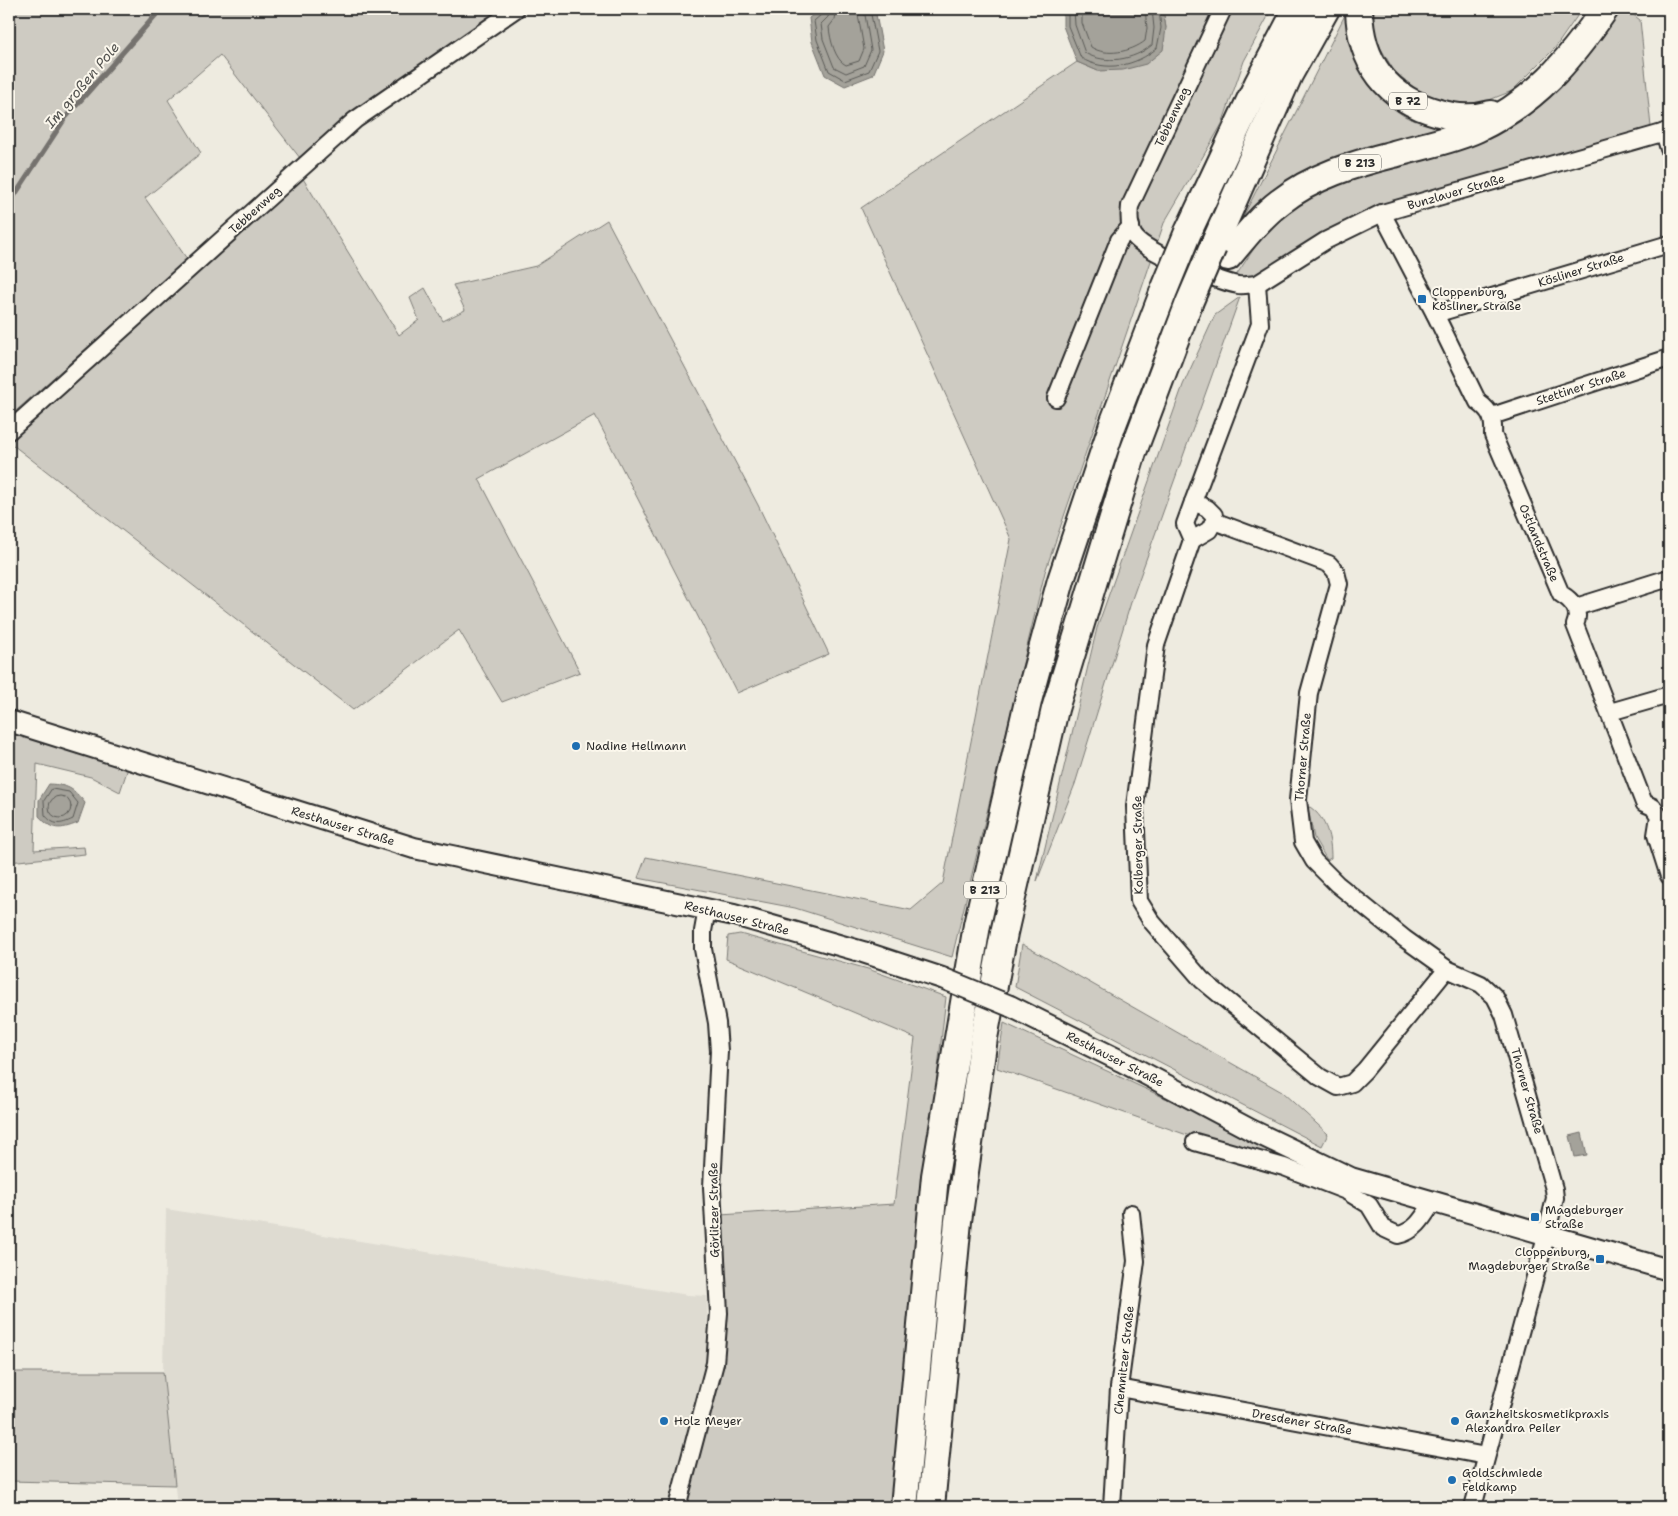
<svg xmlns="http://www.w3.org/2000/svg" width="1678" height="1516" font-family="'Shantell Sans',sans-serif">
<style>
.built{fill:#dedbd1}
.green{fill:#cecbc2;stroke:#7c7b76}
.water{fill:#a4a29a;stroke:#74726e}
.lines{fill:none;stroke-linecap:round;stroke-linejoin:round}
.shore{stroke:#5b5b57;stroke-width:1}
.stream{stroke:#74726e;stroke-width:5}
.minor-casing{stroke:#2b2b2b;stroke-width:20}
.tertiary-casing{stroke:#2b2b2b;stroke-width:24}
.trunk-casing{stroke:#2b2b2b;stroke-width:30}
.minor{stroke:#fbf7ec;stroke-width:16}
.tertiary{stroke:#fbf7ec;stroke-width:20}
.trunk{stroke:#fbf7ec;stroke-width:26}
.tertiary-bridge-casing{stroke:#2b2b2b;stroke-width:24;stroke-linecap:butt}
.trunk-bridge-casing{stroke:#2b2b2b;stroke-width:30;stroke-linecap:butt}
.tertiary-bridge{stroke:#fbf7ec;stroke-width:20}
.trunk-bridge{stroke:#fbf7ec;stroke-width:26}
.poi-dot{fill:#1f6fb2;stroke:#fbf7ec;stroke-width:2}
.labels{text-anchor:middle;stroke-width:4;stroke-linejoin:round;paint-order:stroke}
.shield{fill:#fbf7ec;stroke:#696865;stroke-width:1}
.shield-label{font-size:11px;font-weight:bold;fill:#2b2b2b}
.street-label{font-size:12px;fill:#2b2b2b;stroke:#fbf7ec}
.poi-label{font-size:12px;fill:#2b2b2b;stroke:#fbf7ec;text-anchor:start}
.water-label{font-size:14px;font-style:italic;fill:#555552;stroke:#fbf7ec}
</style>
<rect width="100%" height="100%" fill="#eeebe0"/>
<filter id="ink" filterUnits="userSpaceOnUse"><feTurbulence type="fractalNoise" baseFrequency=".02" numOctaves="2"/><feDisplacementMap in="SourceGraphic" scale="10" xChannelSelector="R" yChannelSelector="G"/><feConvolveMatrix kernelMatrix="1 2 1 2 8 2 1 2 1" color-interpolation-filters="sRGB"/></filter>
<g filter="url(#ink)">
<path class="built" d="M166,1209L688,1295L707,1296L708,1357L672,1507H177L163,1372Z"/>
<g class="green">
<path d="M9,9H504L351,115L300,158L220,55L168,100L201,153L145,198L187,259L9,417Z"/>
<path d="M1163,9H1272L1244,61L1222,124L1164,223L1045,572L952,957L795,908L638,878L646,857L911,910L943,883L1011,539L861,208L1077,62L1098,71L1166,28Z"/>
<path d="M1348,9C1359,36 1375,94 1397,111C1410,122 1428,124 1444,127L1247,220L1243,217Z"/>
<path d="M1374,9H1582L1555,48L1512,91L1479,104L1446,102L1421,93L1394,71L1373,35Z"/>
<path d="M1617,9H1626L1640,20L1651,127L1379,205L1323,232L1256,277H1235L1279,211L1300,197L1522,117L1554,94L1584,60Z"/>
<path d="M302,177L399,335L419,320L410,298L425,288L443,321L465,310L453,285L536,266L607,220L758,505L829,654L737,693L595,415L479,479L580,672L502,702L459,630L353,710L9,442V436Z"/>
<path d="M1240,297L1133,596L1075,784L1037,881L1097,628L1183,385L1215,315Z"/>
<path d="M9,728L128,768L120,792L91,777L37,764L34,850L84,847L85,854L9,862Z"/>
<path d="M1310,807C1327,819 1331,839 1331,858L1327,860L1314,838L1308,808Z"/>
<path d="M740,934L868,969L946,997L926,1175L897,1507H686L722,1361L720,1215L894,1204L915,1038L726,959L728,936Z"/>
<path d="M1022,944L1282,1092L1328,1134L1322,1146L1015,987Z"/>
<path d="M1004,1023L1313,1167L1309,1178L997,1068Z"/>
<path d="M9,1372H163L175,1485L9,1481Z"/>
</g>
<g class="water">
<path d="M821,9H875L883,51L873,75L845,86L825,75L812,42L809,18Z"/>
<path d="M1063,9H1163L1166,28L1163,50L1146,64L1123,70L1098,71L1077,62L1063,26Z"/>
<path d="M49,784C68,785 73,788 85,803L78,823C60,830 52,831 39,816V800Z"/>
<path d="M1582,1133L1587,1155L1575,1157L1570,1136Z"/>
</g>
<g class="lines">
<g class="shore">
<path d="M823,9L822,14L814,21L817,40L829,71L845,80L869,71L878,51L870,9"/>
<path d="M830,9L828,17L821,24L823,39L834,67L846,73L864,66L871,50L864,9"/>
<path d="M837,9L835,19L829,27C830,39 835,60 846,65L859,61L864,49L857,9"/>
<path d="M1068,9V26L1081,58C1105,73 1136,66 1157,48L1161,28L1159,9"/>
<path d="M1074,9L1075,25L1085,53C1106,65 1134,60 1152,45L1154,28L1152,9"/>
<path d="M1082,9V23L1091,47C1106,57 1131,52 1145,41L1147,28L1145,9"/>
<path d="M52,789L69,792L78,803L73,819C60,825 54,826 45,815L44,801Z"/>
<circle cx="60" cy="807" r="11"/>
</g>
<path class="stream" d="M9,204L66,117L161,9"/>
<g class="minor-casing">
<g id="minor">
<path d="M1223,9L1130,206C1129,216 1129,228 1134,236C1145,252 1218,281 1238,285C1244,286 1251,284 1257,284"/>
<path d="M1664,132L1669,149"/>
<path d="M1382,213L1435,314L1478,402C1491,411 1494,419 1493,435L1561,594C1573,601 1581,611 1575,625L1644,803L1653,807L1659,816L1656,835L1669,876"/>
<path d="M1257,284L1260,324L1193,502L1207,508L1214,515V521L1329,564L1336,572L1339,584L1309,693L1298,800L1303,842L1314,861L1337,884L1405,939L1447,969L1481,984L1495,997L1504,1015L1554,1189L1555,1198L1546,1236L1473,1507"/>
<path d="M1257,284L1325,241L1382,213L1669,131"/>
<path d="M1435,314L1669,244"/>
<path d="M1056,398L1119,240L1131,226"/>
<path d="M1492,416L1669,358"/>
<path d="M9,431L355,120L516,9"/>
<path d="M1193,502L1185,524L1192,540L1156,645L1135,806L1139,901L1152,922L1202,980L1320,1077L1338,1087L1352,1083L1365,1070L1447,969"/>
<path d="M1192,540L1209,530L1214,521"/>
<path d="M1576,607L1669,578"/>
<path d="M1610,712L1669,695"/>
<path d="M1195,1142L1284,1167L1346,1191L1369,1205L1383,1228L1398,1235C1416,1231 1423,1218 1433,1202"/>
<path d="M1119,1388L1486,1456"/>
<path d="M677,1507L715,1363L719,1313L712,1187L719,1051L717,1023L703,949V931L707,909"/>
<path d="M1112,1507L1119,1388L1136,1261L1131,1213"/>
</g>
</g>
<g class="tertiary-casing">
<g id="tertiary">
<path d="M9,721L414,848L734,915L863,952L942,978"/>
<path d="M1010,1006L1121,1061L1251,1130L1351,1178L1669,1270"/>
</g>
</g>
<g class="trunk-casing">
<g id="trunk">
<path d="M1359,9C1360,62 1387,99 1439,113C1458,118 1473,119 1491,114"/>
<path d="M1188,232L1258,83L1297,9"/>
<path d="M1213,247L1289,75L1326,9"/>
<path d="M1228,257C1244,238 1260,217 1280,202C1313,176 1354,164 1394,154C1421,146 1451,141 1477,129C1536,101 1569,61 1605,9"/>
<path d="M904,1507L935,1176L977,925L1029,697L1061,580L1113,424L1163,293"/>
<path d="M931,1507L958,1221L984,1038L1004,933L1055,709L1133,452L1189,303"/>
</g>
</g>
<use href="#minor" class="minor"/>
<use href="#tertiary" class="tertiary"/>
<use href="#trunk" class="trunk"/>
<g class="tertiary-bridge-casing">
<path id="tertiary-bridge" d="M942,978L1010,1006"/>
</g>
<g class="trunk-bridge-casing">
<g id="trunk-bridge">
<path d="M1163,293L1188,232"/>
<path d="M1189,303L1213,247"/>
</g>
</g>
<use href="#tertiary-bridge" class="tertiary-bridge"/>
<use href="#trunk-bridge" class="trunk-bridge"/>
</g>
</g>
<g class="poi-dot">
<rect x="1417" y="294" width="10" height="10" rx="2.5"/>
<circle cx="576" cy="746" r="5"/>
<rect x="1530" y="1212" width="10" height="10" rx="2.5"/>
<rect x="1595" y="1254" width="10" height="10" rx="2.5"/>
<circle cx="664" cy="1421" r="5"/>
<circle cx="1455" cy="1421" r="5"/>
<circle cx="1452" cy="1480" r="5"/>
</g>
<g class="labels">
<g class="shield">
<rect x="1389" y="92.5" width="38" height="17" rx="4"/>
<rect x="1339" y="154.5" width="42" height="17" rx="4"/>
<rect x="964" y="881.5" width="42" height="17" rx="4"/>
</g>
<g class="shield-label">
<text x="1408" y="105">B 72</text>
<text x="1360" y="167">B 213</text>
<text x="985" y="894">B 213</text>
</g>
<g class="street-label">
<text transform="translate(1172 117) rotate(-65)" y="4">Tebbenweg</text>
<text transform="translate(1456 192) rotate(-16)" y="4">Bunzlauer Straße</text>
<text transform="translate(255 210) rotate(-42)" y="4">Tebbenweg</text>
<text transform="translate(1581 270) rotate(-17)" y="4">Kösliner Straße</text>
<text transform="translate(1581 387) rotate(-18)" y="4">Stettiner Straße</text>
<text transform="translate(1539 543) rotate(67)" y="4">Ostlandstraße</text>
<text transform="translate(1303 757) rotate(-85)" y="4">Thorner Straße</text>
<text transform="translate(343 826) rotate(17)" y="4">Resthauser Straße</text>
<text transform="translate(1138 845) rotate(-91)" y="4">Kolberger Straße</text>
<text transform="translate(737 918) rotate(14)" y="4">Resthauser Straße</text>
<text transform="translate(1115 1059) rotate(27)" y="4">Resthauser Straße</text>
<text transform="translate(1527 1091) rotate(74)" y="4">Thorner Straße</text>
<text transform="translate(714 1210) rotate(-91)" y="4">Görlitzer Straße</text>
<text transform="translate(1124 1360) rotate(-84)" y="4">Chemnitzer Straße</text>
<text transform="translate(1302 1422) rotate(10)" y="4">Dresdener Straße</text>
</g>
<g class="poi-label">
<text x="1432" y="296">Cloppenburg,<tspan x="1432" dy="14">Kösliner Straße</tspan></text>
<text x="586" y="750">Nadine Hellmann</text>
<text x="1545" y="1214">Magdeburger<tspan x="1545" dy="14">Straße</tspan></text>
<text x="1590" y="1256" text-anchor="end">Cloppenburg,<tspan x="1590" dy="14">Magdeburger Straße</tspan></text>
<text x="1465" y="1418">Ganzheitskosmetikpraxis<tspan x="1465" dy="14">Alexandra Peiler</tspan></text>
<text x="674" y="1425">Holz Meyer</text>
<text x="1462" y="1477">Goldschmiede<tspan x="1462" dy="14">Feldkamp</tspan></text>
</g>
<g class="water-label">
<text transform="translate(82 85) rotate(-50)" y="5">Im großen Pole</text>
</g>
</g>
<rect width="1678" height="1516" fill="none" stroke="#fbf7ec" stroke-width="30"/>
<rect x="15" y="15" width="1648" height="1486" fill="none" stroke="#2b2b2b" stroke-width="2" filter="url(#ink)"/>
</svg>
